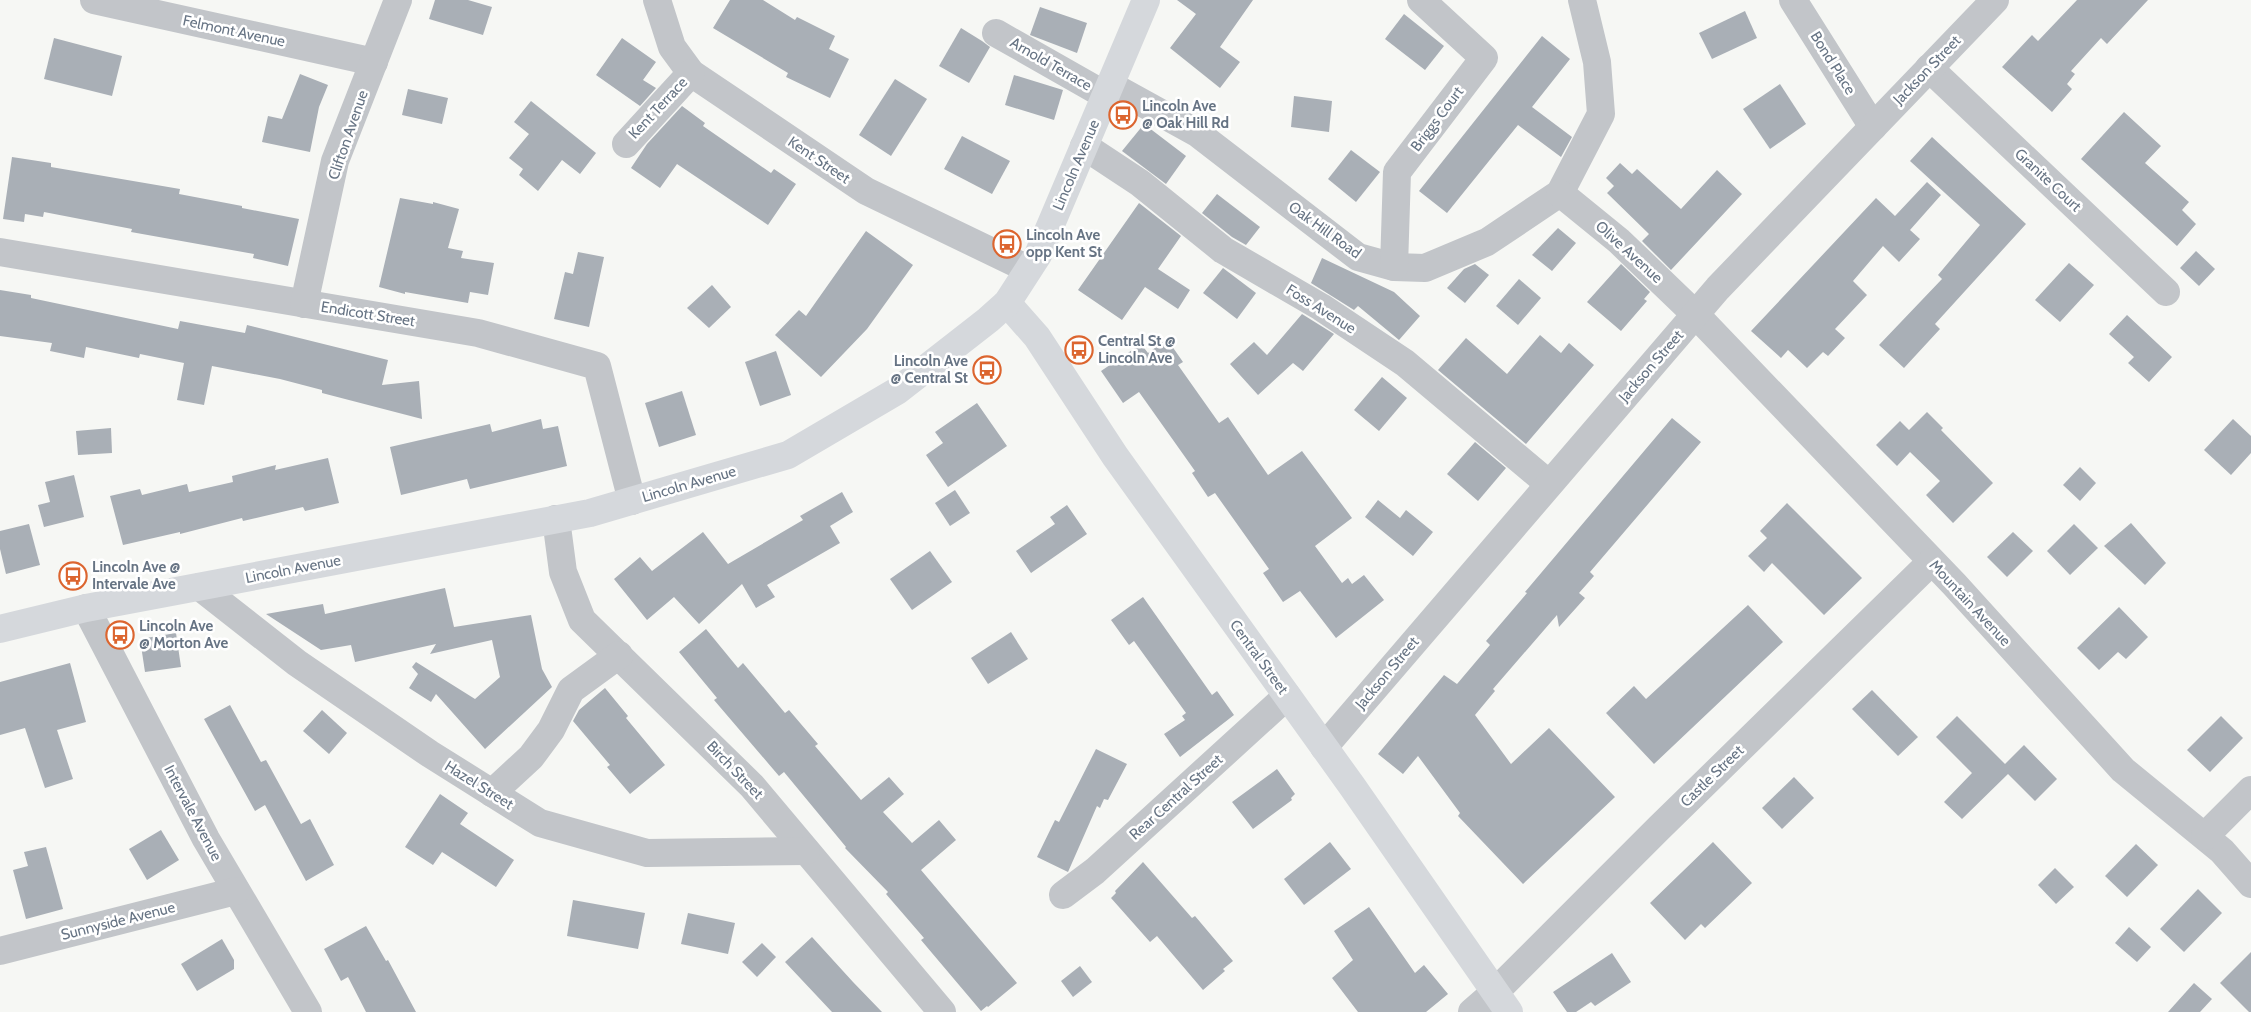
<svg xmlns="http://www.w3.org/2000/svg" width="2251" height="1012" font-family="Cabin,sans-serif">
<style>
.building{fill:#a9afb6}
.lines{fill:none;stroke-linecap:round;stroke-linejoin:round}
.minor{stroke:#c2c5c9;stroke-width:28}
.major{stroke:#d5d8dc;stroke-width:28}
.labels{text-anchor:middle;stroke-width:5;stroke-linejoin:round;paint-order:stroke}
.street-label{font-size:15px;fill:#677484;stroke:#fff}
.poi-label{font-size:15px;font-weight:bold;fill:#677484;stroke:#fff;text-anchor:start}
</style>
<rect width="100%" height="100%" fill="#f6f7f4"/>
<g class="building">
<path d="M435,0H468L492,7L483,35L429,19Z"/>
<path d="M730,0H763L795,20L797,17L835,36L829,49L849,59L830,98L786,77L788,73L713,28Z"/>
<path d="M1177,0H1253L1220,47L1240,62L1220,88L1170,48L1196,14Z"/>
<path d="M2077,0H2148L2107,44L2101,38L2071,71L2075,74L2067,84L2072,89L2052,112L2002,67L2032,35L2038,41Z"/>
<path d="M1040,7L1087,23L1077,53L1030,35Z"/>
<path d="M1745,11L1757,38L1712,59L1699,33Z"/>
<path d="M1404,14L1444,46L1425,70L1385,39Z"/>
<path d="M961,28L982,41L990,47L969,83L939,66Z"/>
<path d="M1542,36L1570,59L1532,107L1572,137L1561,157L1518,125L1447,213L1419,191Z"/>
<path d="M54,38L122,56L112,96L44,79Z"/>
<path d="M622,38L656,62L643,80L656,88L640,106L596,75Z"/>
<path d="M300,74L328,85L319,107L310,152L262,142L268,116L282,119Z"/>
<path d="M1014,75L1063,90L1054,120L1005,105Z"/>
<path d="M895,79L927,99L891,156L859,135Z"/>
<path d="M1780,84L1806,124L1770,149L1743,109Z"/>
<path d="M408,89L448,98L442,124L402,115Z"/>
<path d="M1294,96L1332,101L1329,132L1291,127Z"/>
<path d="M531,101L596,153L580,174L562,160L538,191L519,175L523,169L509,158L529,134L514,122Z"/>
<path d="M682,106L705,123L703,126L771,173L774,169L796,184L768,225L677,164L660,188L631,168L647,144Z"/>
<path d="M2124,112L2161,146L2145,163L2189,202L2182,210L2196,224L2177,246L2081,159Z"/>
<path d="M1144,124L1186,156L1166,184L1122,151Z"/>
<path d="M962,136L1010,161L992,194L944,169Z"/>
<path d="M1932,137L2026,224L1935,324L1940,329L1904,368L1879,345L1942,279L1938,275L1980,225L1910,161Z"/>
<path d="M1351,150L1380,172L1356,202L1328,179Z"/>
<path d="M12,157L51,163V167L180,189L179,194L242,206V208L299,219L288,266L253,258L254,254L131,232L132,229L44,212L43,217L25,214L24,222L3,219Z"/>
<path d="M1620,163L1632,174L1637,169L1681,209L1717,170L1742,194L1671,270L1642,241L1649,234L1607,193L1614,186L1606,178Z"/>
<path d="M1927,182L1941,195L1910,230L1920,239L1899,262L1883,246L1853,281L1867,295L1835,329L1845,338L1828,356L1823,352L1807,368L1788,350L1781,358L1751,331L1876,198L1895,216Z"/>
<path d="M1217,194L1260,227L1246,245L1232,237L1202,213Z"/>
<path d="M400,198L433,204V202L459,209L448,248L463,251L461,258L494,263L488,295L470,292L468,303L405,292V294L379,287Z"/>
<path d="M1139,203L1181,236L1158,269L1190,290L1178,309L1145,287L1122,320L1078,290Z"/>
<path d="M1558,228L1576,243L1552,271L1532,255Z"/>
<path d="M866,231L913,265L867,329L821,377L775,335L799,310L806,316Z"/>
<path d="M2196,251L2215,269L2199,286L2180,268Z"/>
<path d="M578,252L604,257L589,327L554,319L565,272L573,274Z"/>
<path d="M1322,258L1394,292L1420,316L1399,340L1358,306L1354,310L1311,283Z"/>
<path d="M2069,263L2094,285L2060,322L2035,300Z"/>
<path d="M1475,264L1489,275L1465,303L1447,288L1464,269Z"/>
<path d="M1621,264L1650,292L1644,299L1647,301L1621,331L1587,302Z"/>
<path d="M1223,268L1256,293L1237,319L1203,293Z"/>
<path d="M1519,279L1541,298L1518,325L1496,306Z"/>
<path d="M712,285L731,307L709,328L687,308Z"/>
<path d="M0,290L31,295V298L178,329L180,321L245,333L247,325L388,360L382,385L419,381L422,419L322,393V390L280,379L212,366L204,405L177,400L184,363L140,354L139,358L86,347L84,358L50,351L52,343L0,336Z"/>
<path d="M1302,314L1334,334L1303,371L1293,363L1258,395L1230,364L1254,342L1267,355Z"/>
<path d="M2127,315L2172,357L2149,382L2128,363L2134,357L2109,334Z"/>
<path d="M1540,335L1561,353L1569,343L1594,365L1526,444L1438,370L1466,338L1507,374Z"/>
<path d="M1167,339L1183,362L1178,365L1219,423L1228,417L1268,475L1302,451L1352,518L1315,546L1342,583L1348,578L1352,584L1364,575L1384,600L1336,638L1300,591L1283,602L1263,573L1269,569L1215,493L1208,497L1192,473L1195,471L1139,392L1123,403L1101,371L1141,344L1148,353Z"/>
<path d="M776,351L791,395L760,406L745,362Z"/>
<path d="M1382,377L1407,398L1379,431L1354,410Z"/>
<path d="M682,391L696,435L659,447L645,403Z"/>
<path d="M977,403L1007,446L948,487L926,455L943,443L935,432Z"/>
<path d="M1927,412L1943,428L1941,430L1993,483L1953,523L1926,495L1940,481L1910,452L1897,466L1876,445L1900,421L1909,430Z"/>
<path d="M1672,418L1701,442L1590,572L1594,576L1579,593L1585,598L1559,627L1557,615L1493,689L1495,691L1475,715L1511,764L1549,728L1615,797L1523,884L1458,816L1460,813L1418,756L1403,774L1378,754L1444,675L1457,684L1490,645L1486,641L1527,593L1525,592Z"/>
<path d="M541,419L543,429L558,426L567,466L470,489L467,479L401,495L390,447L490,424L492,432Z"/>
<path d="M2233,419L2251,436V453L2231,475L2204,450Z"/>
<path d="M111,428L112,453L78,455L76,431Z"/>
<path d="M1475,442L1506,468L1478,501L1447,474Z"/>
<path d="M328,458L339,503L305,511L303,507L243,521L242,518L180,534V532L123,545L110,496L140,489L142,495L187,484L189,492L233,482L232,476L276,465L275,470Z"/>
<path d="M2080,467L2096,483L2080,501L2063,485Z"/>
<path d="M74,475L84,517L44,527L38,505L50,502L45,482Z"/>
<path d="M955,490L970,513L950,526L935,503Z"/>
<path d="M842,492L853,512L830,526L840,543L767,585L775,597L756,608L742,584L699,624L674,597L647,620L614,579L640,557L652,571L703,532L728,564L803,520L800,516Z"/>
<path d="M1378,500L1400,518L1406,510L1433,532L1413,556L1365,517Z"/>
<path d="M1787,503L1862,578L1824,615L1772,563L1764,572L1748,556L1767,538L1760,531Z"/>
<path d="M1067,505L1087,534L1031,573L1016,551L1055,524L1050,517Z"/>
<path d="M2131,523L2166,563L2145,585L2104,546Z"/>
<path d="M29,524L40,565L6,574L0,549V531Z"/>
<path d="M2074,524L2098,548L2070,575L2047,551Z"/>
<path d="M2013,532L2033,551L2007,577L1987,557Z"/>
<path d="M930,551L952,582L912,610L890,579Z"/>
<path d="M445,588L454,627L531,615L542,669L552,687L485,749L436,694L431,702L409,688L418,674L412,667L416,662L475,699L500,677L492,640L430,654L436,644L355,662L351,645L321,650L266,614L323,604L325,614Z"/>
<path d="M1143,597L1212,695L1217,691L1234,715L1180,757L1164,734L1185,720L1182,716L1186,713L1134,641L1129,645L1111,620Z"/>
<path d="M1748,605L1783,642L1654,764L1606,713L1634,686L1646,699Z"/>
<path d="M2119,607L2148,637L2126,659L2118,652L2099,670L2077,648Z"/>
<path d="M706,629L738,668L743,663L785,713L789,710L818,744L815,746L861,800L889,777L904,794L883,812L912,843L939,820L956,840L921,870L1017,983L988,1007L987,1006L981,1011L921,940L924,938L886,894L888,892L845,848L846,847L784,772L779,776L714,700L717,698L679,652Z"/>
<path d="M1011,632L1028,659L988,684L971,658Z"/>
<path d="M176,633L181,667L145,672L140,639Z"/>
<path d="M70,663L86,722L57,730L73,779L45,788L25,728L0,735V682Z"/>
<path d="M605,688L628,716L626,718L665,765L630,794L607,767L610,765L573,721L579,710Z"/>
<path d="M1872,690L1918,737L1898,756L1852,709Z"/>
<path d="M230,705L261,762L266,760L301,824L310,819L334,865L306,881L265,805L255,811L204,719Z"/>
<path d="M322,710L347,733L329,754L303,731Z"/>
<path d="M1957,716L2005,764L2024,745L2057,779L2035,801L2008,774L1962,819L1944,802L1972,773L1936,737Z"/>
<path d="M2221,716L2243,738L2210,772L2187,750Z"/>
<path d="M1096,749L1127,764L1108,800L1104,799L1100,808L1097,806L1068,872L1037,857L1055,820L1059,822Z"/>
<path d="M1277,769L1295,794L1291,798L1292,800L1253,829L1232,802Z"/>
<path d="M1794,777L1814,798L1782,829L1762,808Z"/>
<path d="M440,794L468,813L460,824L514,860L496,887L442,852L433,865L405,847Z"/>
<path d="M161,830L179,860L147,880L129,849Z"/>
<path d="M1330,842L1351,869L1304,905L1284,879Z"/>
<path d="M1713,842L1752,883L1705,928L1701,924L1685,940L1650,903Z"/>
<path d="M2136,844L2158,865L2127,897L2105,876Z"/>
<path d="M46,847L63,909L26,919L13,870L28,866L24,852Z"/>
<path d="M1143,862L1192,918L1195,916L1233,961L1223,969L1225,971L1203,990L1157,936L1150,942L1111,898L1116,893L1115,891Z"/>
<path d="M2055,868L2074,887L2056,904L2038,885Z"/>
<path d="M2198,889L2222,913L2184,952L2160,929Z"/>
<path d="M573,900L645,913L638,949L567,936Z"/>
<path d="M1369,907L1415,973L1424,965L1448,994L1426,1012H1358L1332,978L1353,960L1334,931Z"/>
<path d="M688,913L735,923L728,954L681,944Z"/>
<path d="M366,926L386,961L388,960L416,1012H366L348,977L341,981L324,949Z"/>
<path d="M2129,927L2151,947L2137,962L2115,943Z"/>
<path d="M812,937L853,982L882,1012H832L785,962Z"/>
<path d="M222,939L234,960V969L197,991L181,964Z"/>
<path d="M762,943L776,957L757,977L742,962Z"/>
<path d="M2251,952V1012H2249L2220,983Z"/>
<path d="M1612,953L1631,982L1595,1006L1591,1002L1576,1012H1567L1553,992Z"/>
<path d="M1080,966L1092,982L1073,997L1061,981Z"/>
<path d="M2194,983L2212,999L2200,1012H2168Z"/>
</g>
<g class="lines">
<g class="minor">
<path d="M94,0L374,62"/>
<path d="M657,0L672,47L691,73L866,191L1028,269"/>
<path d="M1793,0L1873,127"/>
<path d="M996,33L1105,95"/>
<path d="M1929,68L2166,292"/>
<path d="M1110,85L1197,133L1358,257L1394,267L1425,268L1487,242L1560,193L1601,114L1597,62L1582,0"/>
<path d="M626,144L691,73"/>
<path d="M1084,146L1140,183L1223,250L1321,307L1405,363L1549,484"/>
<path d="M1560,193L1619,241L1695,314L1954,584L2123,770L2222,851L2251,884"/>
<path d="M0,252L478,333L597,366L632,501"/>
<path d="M1394,267L1397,172L1484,58L1421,0"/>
<path d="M304,304L335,161L398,0"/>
<path d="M556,519L563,572L582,620L752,786L942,1012"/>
<path d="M200,587L297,663L430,754L540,823L647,853L806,851"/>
<path d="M86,608L206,839L308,1012"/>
<path d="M1324,747L1718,288L1995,0"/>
<path d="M492,793L531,757L551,730L571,690L619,655"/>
<path d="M2205,836L2251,790"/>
<path d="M1063,895L1095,871L1287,696"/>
<path d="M0,951L236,891"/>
<path d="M1472,1012L1495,992L1659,828L1931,562"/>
</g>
<g class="major">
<path d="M1007,303L1037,337L1115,456L1352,786L1509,1012"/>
<path d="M0,629L86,608L590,513L788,455L897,391L988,320L1007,303L1038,255L1146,0"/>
</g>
</g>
<defs>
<g id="bus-ring" transform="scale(1.4375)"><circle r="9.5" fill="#fff" stroke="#dc652f" stroke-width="1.5"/><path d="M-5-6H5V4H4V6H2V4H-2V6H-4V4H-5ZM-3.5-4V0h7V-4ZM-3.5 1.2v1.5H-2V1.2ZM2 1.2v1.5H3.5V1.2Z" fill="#dc652f"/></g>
</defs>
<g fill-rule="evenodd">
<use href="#bus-ring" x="1123" y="115"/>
<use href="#bus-ring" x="1007" y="244"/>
<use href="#bus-ring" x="1079" y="350"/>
<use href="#bus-ring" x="987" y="370"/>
<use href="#bus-ring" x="73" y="576"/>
<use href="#bus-ring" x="120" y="635"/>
</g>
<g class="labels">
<g class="street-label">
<text transform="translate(234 31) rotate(12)" y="5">Felmont Avenue</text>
<text transform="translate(1833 63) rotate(58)" y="5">Bond Place</text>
<text transform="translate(1051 64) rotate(30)" y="5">Arnold Terrace</text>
<text transform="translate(1927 70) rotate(-46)" y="5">Jackson Street</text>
<text transform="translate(658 108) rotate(-47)" y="5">Kent Terrace</text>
<text transform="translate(1437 119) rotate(-53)" y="5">Briggs Court</text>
<text transform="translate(348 135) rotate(-71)" y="5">Clifton Avenue</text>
<text transform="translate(819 160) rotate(34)" y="5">Kent Street</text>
<text transform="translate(1076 165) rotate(-67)" y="5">Lincoln Avenue</text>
<text transform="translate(2048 180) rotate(43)" y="5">Granite Court</text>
<text transform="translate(1325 230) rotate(36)" y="5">Oak Hill Road</text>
<text transform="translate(1629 252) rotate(42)" y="5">Olive Avenue</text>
<text transform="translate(1321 309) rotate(32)" y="5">Foss Avenue</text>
<text transform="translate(368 314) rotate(9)" y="5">Endicott Street</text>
<text transform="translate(1651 366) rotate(-49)" y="5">Jackson Street</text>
<text transform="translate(689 484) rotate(-16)" y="5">Lincoln Avenue</text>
<text transform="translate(293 569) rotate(-11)" y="5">Lincoln Avenue</text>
<text transform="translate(1970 603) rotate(47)" y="5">Mountain Avenue</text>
<text transform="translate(1259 657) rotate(54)" y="5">Central Street</text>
<text transform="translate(1387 673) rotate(-50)" y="5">Jackson Street</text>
<text transform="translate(735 770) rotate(46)" y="5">Birch Street</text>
<text transform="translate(1712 776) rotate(-44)" y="5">Castle Street</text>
<text transform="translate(479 785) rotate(32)" y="5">Hazel Street</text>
<text transform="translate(1176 797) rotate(-42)" y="5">Rear Central Street</text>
<text transform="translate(193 813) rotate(62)" y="5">Intervale Avenue</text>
<text transform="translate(118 921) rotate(-14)" y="5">Sunnyside Avenue</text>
</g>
<g class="poi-label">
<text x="1142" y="111">Lincoln Ave<tspan x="1142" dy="17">@ Oak Hill Rd</tspan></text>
<text x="1026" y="240">Lincoln Ave<tspan x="1026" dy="17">opp Kent St</tspan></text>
<text x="1098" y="346">Central St @<tspan x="1098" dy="17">Lincoln Ave</tspan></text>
<text x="968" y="366" text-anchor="end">Lincoln Ave<tspan x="968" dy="17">@ Central St</tspan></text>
<text x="92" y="572">Lincoln Ave @<tspan x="92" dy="17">Intervale Ave</tspan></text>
<text x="139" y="631">Lincoln Ave<tspan x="139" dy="17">@ Morton Ave</tspan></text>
</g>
</g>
</svg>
